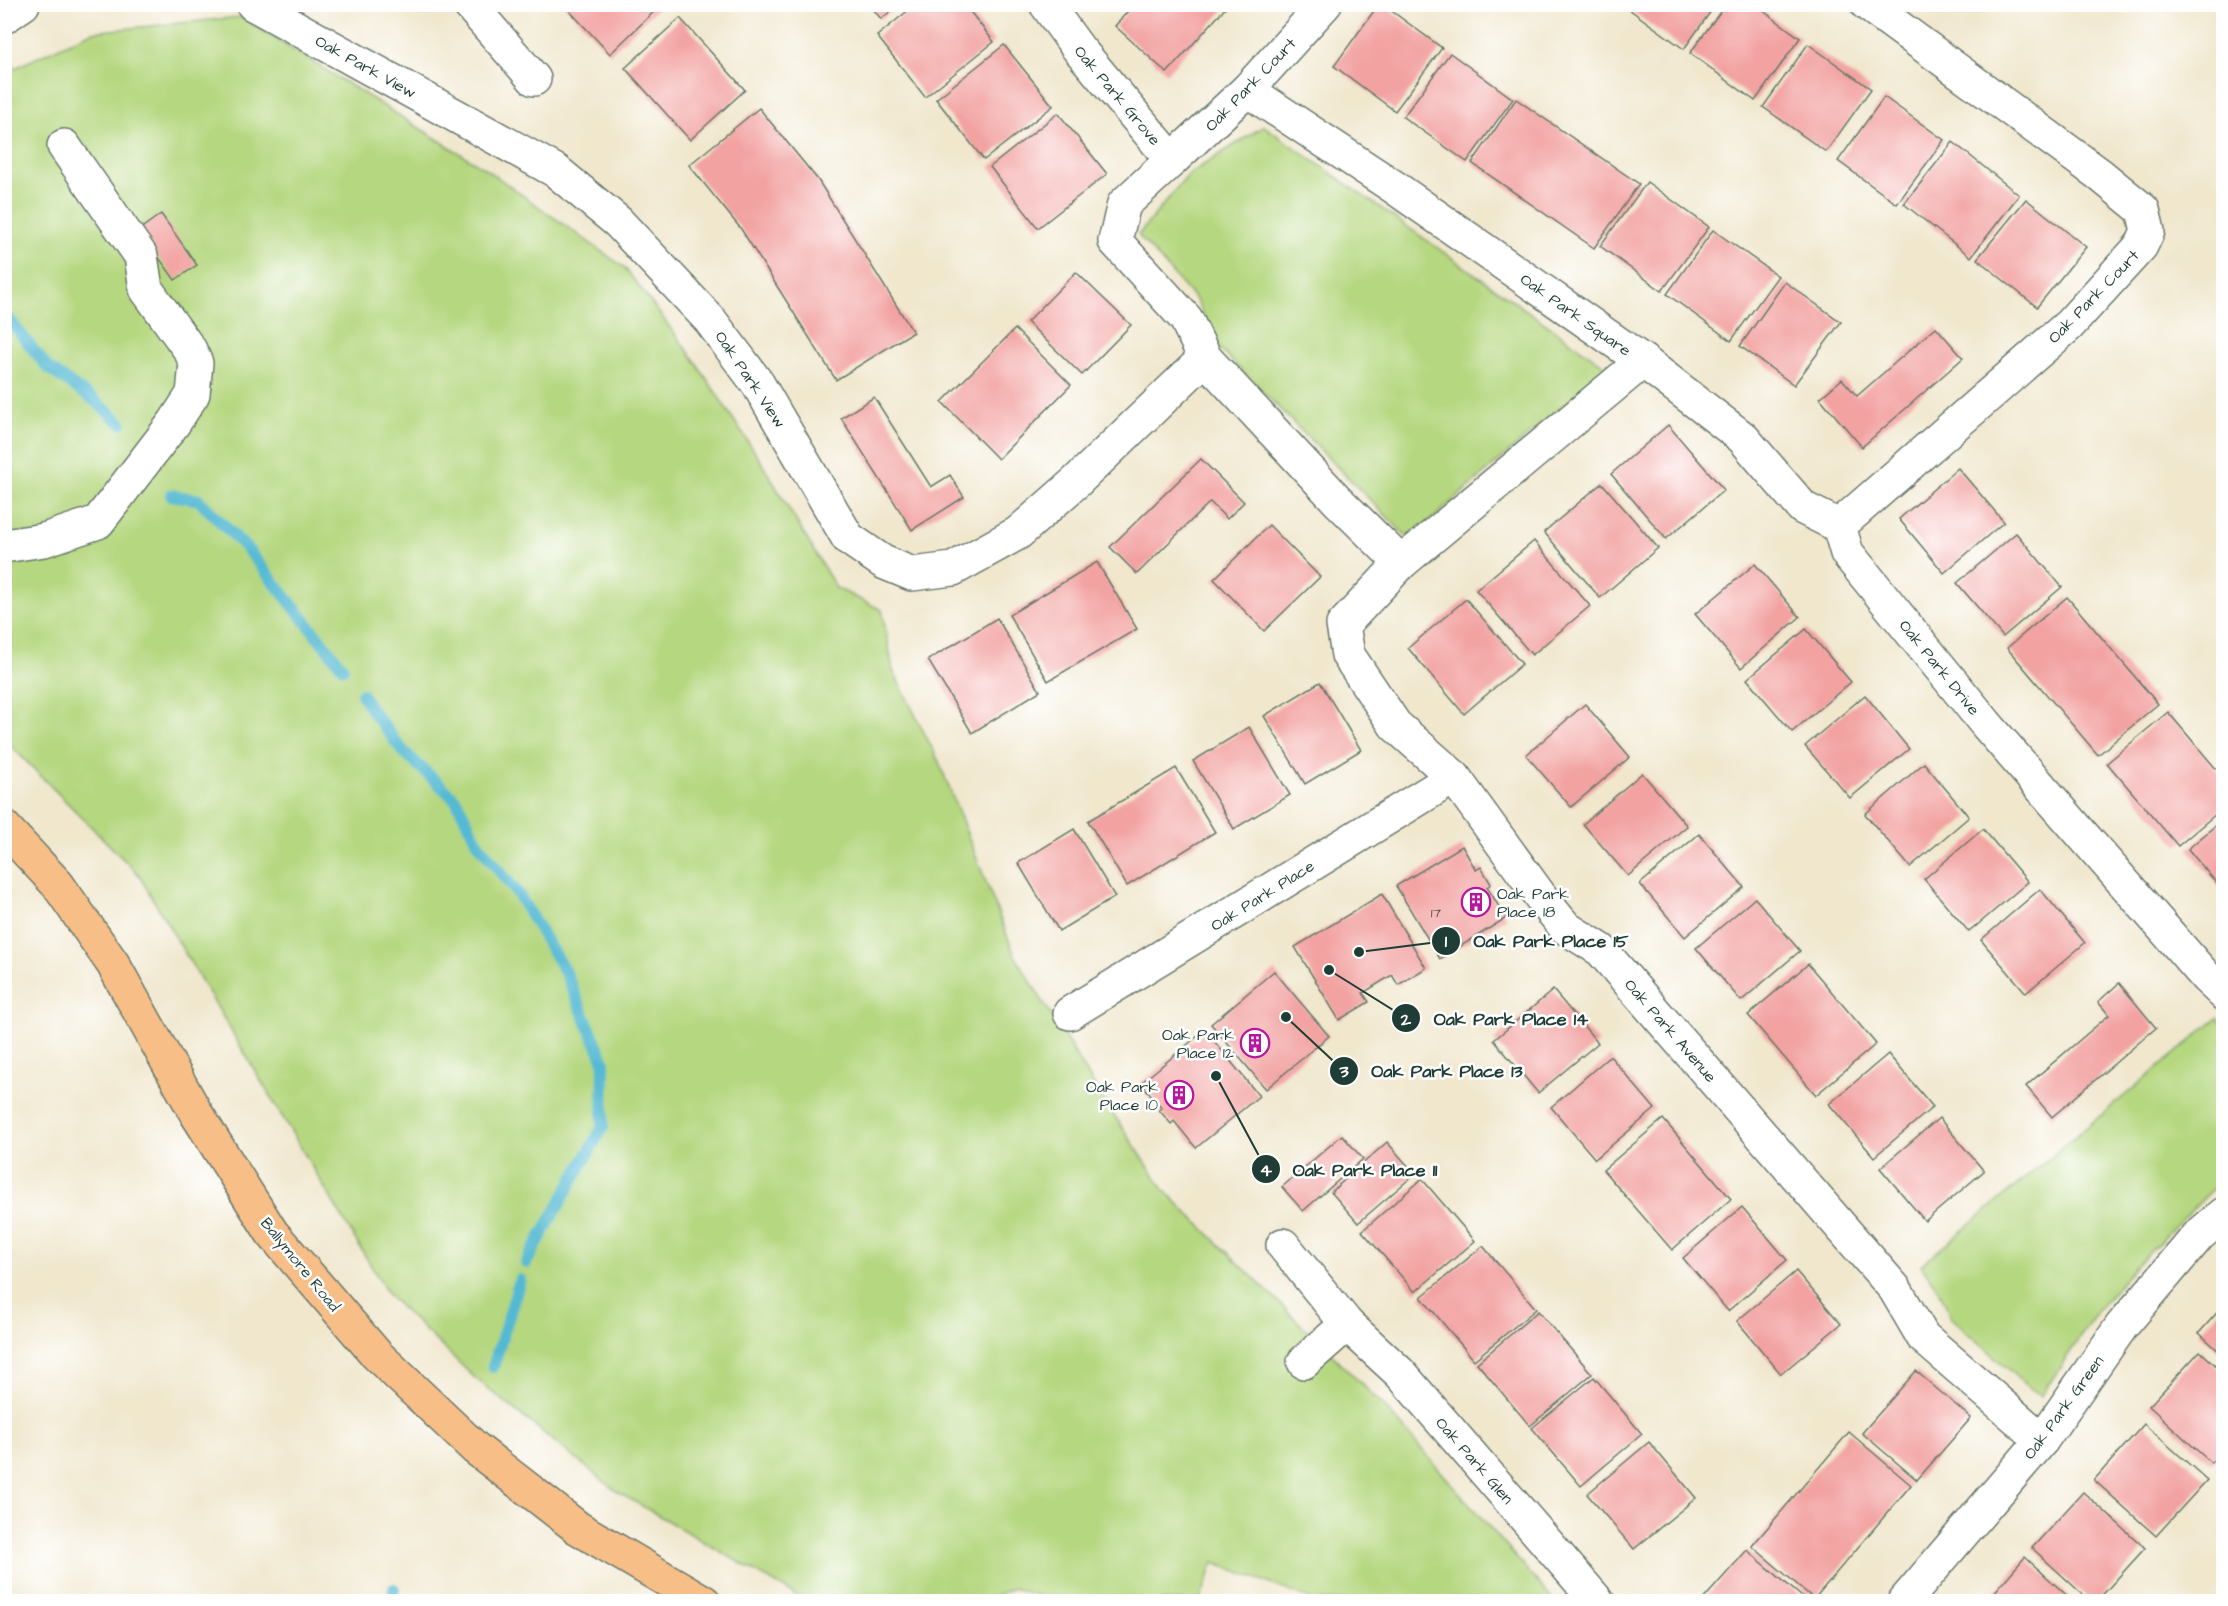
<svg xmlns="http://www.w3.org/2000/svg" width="2228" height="1606" font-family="'Architects Daughter',sans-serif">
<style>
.green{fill:#b5d77f;stroke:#6a8a5a;stroke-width:1.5}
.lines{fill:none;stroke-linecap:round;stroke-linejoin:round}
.stream{stroke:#54b9d3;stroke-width:12}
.building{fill:#f2a3a1}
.minor-casing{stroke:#68786a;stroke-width:36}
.major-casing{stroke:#68786a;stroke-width:36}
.minor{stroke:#fff;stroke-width:33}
.major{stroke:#f7be88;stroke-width:33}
.labels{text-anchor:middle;stroke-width:5;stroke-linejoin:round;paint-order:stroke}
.number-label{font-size:14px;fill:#54564f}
.street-label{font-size:16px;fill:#1f3d34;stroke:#fff}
.poi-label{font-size:16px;fill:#1f3d34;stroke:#fff;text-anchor:end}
.leader{fill:none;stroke:#1f3d34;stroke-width:2}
.callout-dot{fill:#1f3d34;stroke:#fff;stroke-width:2}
.mark-label{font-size:18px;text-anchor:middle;font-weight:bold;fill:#fff}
.callout-label{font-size:18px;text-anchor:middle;font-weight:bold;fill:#1f3d34;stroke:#fff;stroke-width:5;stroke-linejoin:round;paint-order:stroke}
</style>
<rect width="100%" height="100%" fill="#fff"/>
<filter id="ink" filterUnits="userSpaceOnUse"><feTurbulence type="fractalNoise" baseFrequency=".0167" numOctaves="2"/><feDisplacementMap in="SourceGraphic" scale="12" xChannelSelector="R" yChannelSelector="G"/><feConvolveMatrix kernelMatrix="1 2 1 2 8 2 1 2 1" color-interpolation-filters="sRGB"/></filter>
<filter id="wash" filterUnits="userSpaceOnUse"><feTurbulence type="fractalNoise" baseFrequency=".008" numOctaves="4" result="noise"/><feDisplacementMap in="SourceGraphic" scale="24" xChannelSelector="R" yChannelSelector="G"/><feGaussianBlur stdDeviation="1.35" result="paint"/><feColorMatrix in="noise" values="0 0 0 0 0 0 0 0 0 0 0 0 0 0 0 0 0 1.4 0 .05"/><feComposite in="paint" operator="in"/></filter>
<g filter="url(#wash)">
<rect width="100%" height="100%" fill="#f0e7cd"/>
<g class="green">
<path d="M240,17L487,170L625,268L693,358L760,460L836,588L882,610L893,671L939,762L1015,956L1094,1085L1164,1190L1382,1404L1554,1601H1315L1214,1562L1200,1601H1057L1013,1588L983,1601H806L616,1491L475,1378L389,1296L138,874L5,740L4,73L92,32Z"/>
<path d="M1264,126L1607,367L1409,539L1220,349L1196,300L1138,235L1189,174Z"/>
<path d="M2218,1018L2224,1025L2223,1179L2130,1272L2098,1310L2041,1396L2029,1388L1951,1318L1941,1294L1921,1265Z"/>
</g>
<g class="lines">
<g class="stream">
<path d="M4,313L48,368L94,400L121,423"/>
<path d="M171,495L199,500L248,550L343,668"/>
<path d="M362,694L370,708L402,750L456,800L479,845L518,894L565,972L604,1061L603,1127L526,1263"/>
<path d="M493,1367L520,1280"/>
<path d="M391,1602L394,1589"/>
</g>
</g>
<g id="blocks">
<g class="building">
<path d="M563,4H662L610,54Z"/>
<path d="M869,4H900L881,19Z"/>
<path d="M916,4H964L994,42L925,97L877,36Z"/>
<path d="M1134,4H1229L1167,73L1115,26Z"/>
<path d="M1379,4H1382L1442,48L1395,111L1334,66Z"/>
<path d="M1622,4H1716L1684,49Z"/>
<path d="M1726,4H1754L1800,38L1755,101L1690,53Z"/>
<path d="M680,18L745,90L690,140L625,68Z"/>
<path d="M1808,44L1871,89L1826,152L1763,107Z"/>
<path d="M1004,45L1053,106L984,160L936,99Z"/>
<path d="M1450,53L1513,99L1467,162L1403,117Z"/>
<path d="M1884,97L1944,140L1897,204L1838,161Z"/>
<path d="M1516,99L1639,184L1594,248L1472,163Z"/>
<path d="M759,108L818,180L913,332L836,380L741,229L689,165Z"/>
<path d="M1058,113L1107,174L1038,228L990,167Z"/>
<path d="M1953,142L2019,195L1971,257L1904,204Z"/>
<path d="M1647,182L1709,227L1662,291L1600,246Z"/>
<path d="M2026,199L2086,247L2037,307L1977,259Z"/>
<path d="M161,214L197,265L175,280L139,230Z"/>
<path d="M1713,230L1778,276L1731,341L1667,294Z"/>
<path d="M1076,272L1131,325L1082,375L1027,322Z"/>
<path d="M1785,282L1841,322L1794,385L1740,346Z"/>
<path d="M1936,327L1963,358L1862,447L1820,398L1842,379L1857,396Z"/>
<path d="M1015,329L1071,385L998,459L942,402Z"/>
<path d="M874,397L931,487L950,475L964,497L912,530L841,418Z"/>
<path d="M1668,425L1724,490L1666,539L1611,474Z"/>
<path d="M1201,459L1244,502L1227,519L1210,502L1137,574L1110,547Z"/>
<path d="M1958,468L2004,522L1944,573L1899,519Z"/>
<path d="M1602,483L1658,548L1600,598L1544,532Z"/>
<path d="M1269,525L1320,577L1264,631L1214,579Z"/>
<path d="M2016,533L2062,587L2003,637L1957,583Z"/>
<path d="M1534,541L1590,606L1532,655L1476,590Z"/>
<path d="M1097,562L1137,629L1048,681L1009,615Z"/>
<path d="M1755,564L1800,617L1741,668L1695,614Z"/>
<path d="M2067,597L2158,704L2098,755L2007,648Z"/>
<path d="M1466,599L1522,664L1464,714L1408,648Z"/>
<path d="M997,618L1040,691L972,733L928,660Z"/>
<path d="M1806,629L1851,682L1792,732L1747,679Z"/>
<path d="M1320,682L1361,750L1305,784L1264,716Z"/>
<path d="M1865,695L1909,749L1850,798L1805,746Z"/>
<path d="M1585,704L1630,757L1571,807L1526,755Z"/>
<path d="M2168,712L2223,777V808L2178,846L2107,763Z"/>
<path d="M1249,727L1290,795L1234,829L1193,761Z"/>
<path d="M1924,763L1969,817L1910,867L1865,814Z"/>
<path d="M1176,768L1215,832L1127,886L1088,821Z"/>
<path d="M1642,773L1687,826L1628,876L1583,824Z"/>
<path d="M2223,819V891L2188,849Z"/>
<path d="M1074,829L1115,897L1059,931L1018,863Z"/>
<path d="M1983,829L2028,882L1969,932L1924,879Z"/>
<path d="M1699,834L1744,887L1685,937L1640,884Z"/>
<path d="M1462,846L1476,870L1481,867L1491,884L1487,887L1506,918L1440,959L1396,886Z"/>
<path d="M2040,889L2085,943L2026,993L1981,940Z"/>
<path d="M1382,894L1426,968L1398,985L1392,975L1363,993L1369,1002L1339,1020L1295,947Z"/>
<path d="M1755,898L1800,951L1741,1001L1696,948Z"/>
<path d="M1808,964L1876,1044L1816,1095L1748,1015Z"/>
<path d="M1274,971L1329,1036L1266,1089L1211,1024Z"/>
<path d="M2119,983L2156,1028L2052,1117L2026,1086L2109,1015L2098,1002Z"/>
<path d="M1553,990L1598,1043L1538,1093L1494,1040Z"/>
<path d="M1205,1030L1259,1096L1196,1148L1174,1121L1171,1124L1159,1110L1162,1108L1141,1083Z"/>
<path d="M1888,1054L1933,1107L1874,1157L1829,1104Z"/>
<path d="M1610,1056L1655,1109L1595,1159L1551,1107Z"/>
<path d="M1939,1118L1984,1171L1925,1221L1880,1168Z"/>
<path d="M1663,1119L1731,1199L1672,1250L1603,1170Z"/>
<path d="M1342,1135L1363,1159L1303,1211L1282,1187Z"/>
<path d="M1387,1142L1415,1174L1358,1223L1331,1192Z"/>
<path d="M1422,1179L1475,1241L1415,1292L1362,1231Z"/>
<path d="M1742,1207L1787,1260L1728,1311L1683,1258Z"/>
<path d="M1483,1246L1536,1309L1474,1360L1421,1297Z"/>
<path d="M1796,1271L1841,1324L1781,1374L1737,1321Z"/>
<path d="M2223,1306V1355L2199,1333Z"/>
<path d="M1538,1311L1592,1374L1530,1426L1477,1363Z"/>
<path d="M2200,1351L2223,1372V1449L2211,1463L2149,1406Z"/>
<path d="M1916,1371L1971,1418L1917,1480L1862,1433Z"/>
<path d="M1594,1377L1642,1434L1581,1486L1532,1428Z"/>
<path d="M2144,1424L2207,1480L2156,1536L2094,1480Z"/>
<path d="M1849,1432L1911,1485L1814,1599L1752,1546Z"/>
<path d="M1649,1442L1696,1498L1634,1549L1587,1494Z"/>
<path d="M2083,1492L2145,1548L2096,1602H2091L2032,1548Z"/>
<path d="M1747,1550L1808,1602H1701Z"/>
<path d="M2025,1557L2074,1602H1986Z"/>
</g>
</g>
</g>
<g filter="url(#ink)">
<use href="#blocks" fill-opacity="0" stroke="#68786a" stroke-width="1.5"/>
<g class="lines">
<g class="minor-casing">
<g id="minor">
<path d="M253,4L556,171L618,222L710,320L758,384L848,538L883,562L912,574L953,569L1018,533L1076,482L1205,358"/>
<path d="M469,4L534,79"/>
<path d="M1046,4L1078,48L1172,160L1124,204L1115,241L1186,319L1205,358L1338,501L1401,563L1343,625L1348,655L1395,725L1454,777L1543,900L1566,928L1601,950L1895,1289L1923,1337L2042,1440"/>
<path d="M4,17L23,4"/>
<path d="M1247,90L1394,187L1643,361L1743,438L1803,508L1839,526L1847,553L1986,724L2206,977L2224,994"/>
<path d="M1172,160L1247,90L1325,4"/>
<path d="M1839,526L2069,325L2141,246L2148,231L2143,210L2099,174L1867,4"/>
<path d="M4,546L44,540L98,522L174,423L193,394L196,363L190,350L146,289L141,256L64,146"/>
<path d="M1401,563L1643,361"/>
<path d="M1070,1013L1454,777"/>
<path d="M1283,1245L1347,1324L1400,1373L1598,1602"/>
<path d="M1304,1362L1347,1324"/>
<path d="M1904,1602L2042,1440L2121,1327L2199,1235L2224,1214"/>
</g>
</g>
<g class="major-casing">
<path id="major" d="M4,827L58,885L113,964L196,1113L272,1233L377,1355L475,1448L578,1528L704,1602"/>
</g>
<use href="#minor" class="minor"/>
<use href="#major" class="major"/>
</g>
</g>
<defs>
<g id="building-ring" transform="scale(1.5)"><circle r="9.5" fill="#fff" stroke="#b5179e" stroke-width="1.5"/><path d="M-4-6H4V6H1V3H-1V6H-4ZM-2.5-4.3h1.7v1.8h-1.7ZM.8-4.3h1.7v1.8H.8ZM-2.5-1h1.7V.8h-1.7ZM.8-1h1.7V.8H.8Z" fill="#b5179e"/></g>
</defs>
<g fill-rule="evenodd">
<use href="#building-ring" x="1476" y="902"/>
<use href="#building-ring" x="1255" y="1043"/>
<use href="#building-ring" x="1179" y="1095"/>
</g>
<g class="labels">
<g class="number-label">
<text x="1436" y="917">17</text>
</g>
<g class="street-label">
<text transform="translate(366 66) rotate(29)" y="6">Oak Park View</text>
<text transform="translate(1250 84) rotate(-46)" y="6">Oak Park Court</text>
<text transform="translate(1118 95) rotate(50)" y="6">Oak Park Grove</text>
<text transform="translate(2093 296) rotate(-46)" y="6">Oak Park Court</text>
<text transform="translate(1576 314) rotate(35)" y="6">Oak Park Square</text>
<text transform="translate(751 379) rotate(56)" y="6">Oak Park View</text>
<text transform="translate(1940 667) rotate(51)" y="6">Oak Park Drive</text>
<text transform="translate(1262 895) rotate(-32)" y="6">Oak Park Place</text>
<text transform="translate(1671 1030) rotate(49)" y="6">Oak Park Avenue</text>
<text transform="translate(301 1264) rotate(51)" y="6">Ballymore Road</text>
<text transform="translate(2063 1407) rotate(-54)" y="6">Oak Park Green</text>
<text transform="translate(1475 1460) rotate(49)" y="6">Oak Park Glen</text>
</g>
<g class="poi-label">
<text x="1497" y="899" text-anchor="start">Oak Park<tspan x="1497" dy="18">Place 18</tspan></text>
<text x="1234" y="1040">Oak Park<tspan x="1234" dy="18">Place 12</tspan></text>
<text x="1158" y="1092">Oak Park<tspan x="1158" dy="18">Place 10</tspan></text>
</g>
</g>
<path class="leader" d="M1359 952L1446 941M1329 970L1406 1018M1286 1017L1344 1071M1216 1076L1266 1169"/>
<g class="callout-dot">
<circle cx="1359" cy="952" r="6"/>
<circle cx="1329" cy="970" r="6"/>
<circle cx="1286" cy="1017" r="6"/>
<circle cx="1216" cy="1076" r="6"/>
<circle cx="1446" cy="941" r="15"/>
<circle cx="1406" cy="1018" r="15"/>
<circle cx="1344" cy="1071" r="15"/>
<circle cx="1266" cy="1169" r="15"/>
</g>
<g class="mark-label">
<text x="1446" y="947">1</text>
<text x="1406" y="1025">2</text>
<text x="1344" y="1077">3</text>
<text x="1266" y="1176">4</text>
</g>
<g class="callout-label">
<text x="1551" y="947">Oak Park Place 15</text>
<text x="1511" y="1025">Oak Park Place 14</text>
<text x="1447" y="1077">Oak Park Place 13</text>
<text x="1365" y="1176">Oak Park Place 11</text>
</g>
<rect width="2228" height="1606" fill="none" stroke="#fff" stroke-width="24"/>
</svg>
